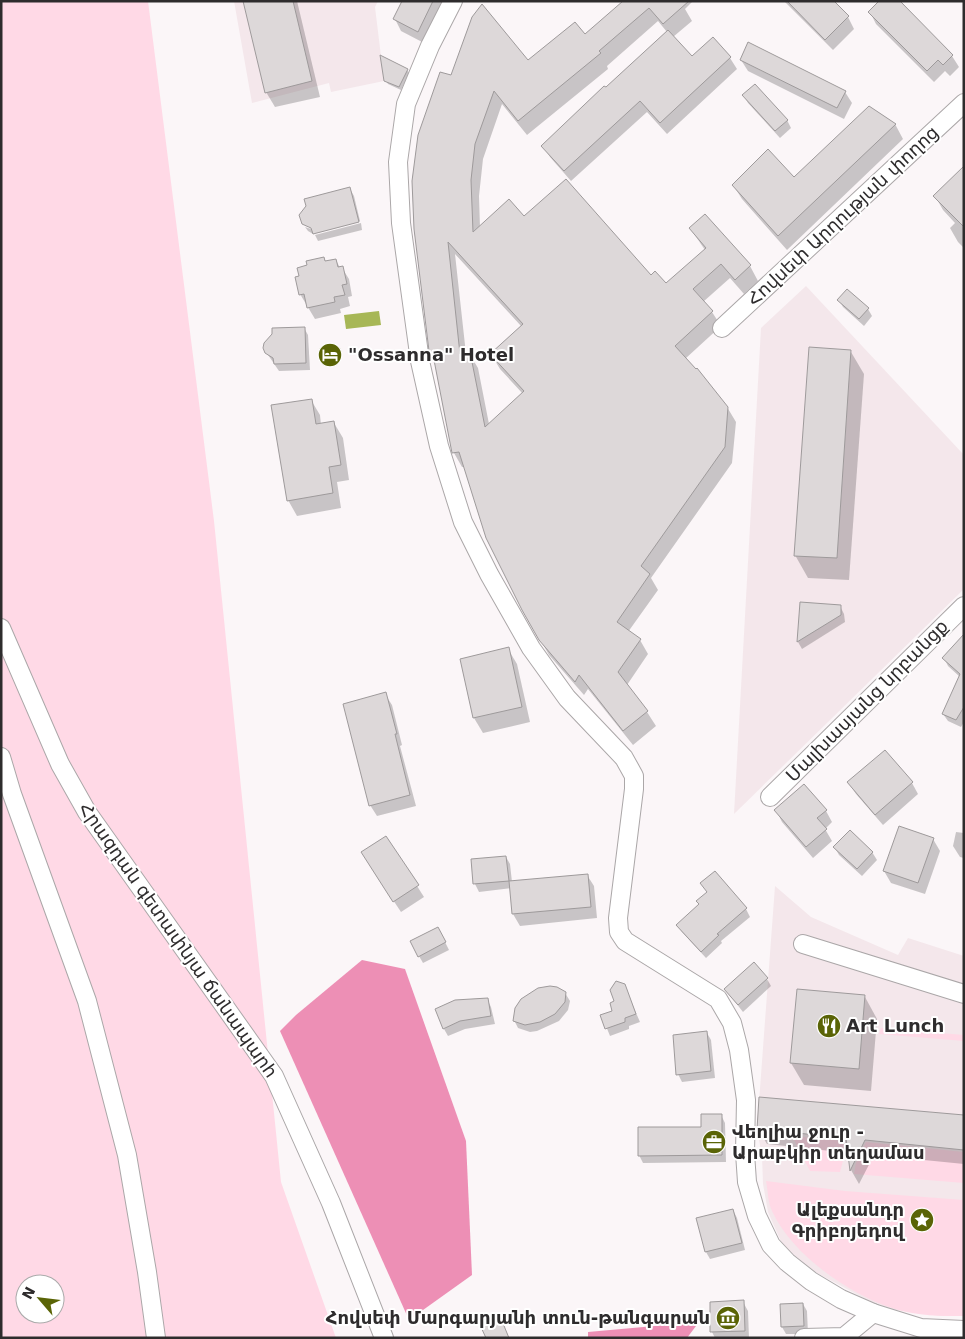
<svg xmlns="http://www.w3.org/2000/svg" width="965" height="1339" font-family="'DejaVu Sans','Noto Sans Armenian',sans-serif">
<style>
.built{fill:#f4e7eb}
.green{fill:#ffd9e6;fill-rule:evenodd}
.forest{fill:#ed8fb5}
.water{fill:#a7b756}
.shadow{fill:#0003;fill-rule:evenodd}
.building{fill:#ddd8d9;stroke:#9e9a9b;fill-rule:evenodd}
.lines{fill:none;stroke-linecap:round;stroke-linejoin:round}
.minor-casing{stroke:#aba7a8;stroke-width:20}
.minor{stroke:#fff;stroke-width:18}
.labels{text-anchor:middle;stroke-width:4;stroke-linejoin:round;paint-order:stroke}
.street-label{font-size:18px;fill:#2e2c2d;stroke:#fff}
.poi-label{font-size:18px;font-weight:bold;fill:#2e2c2d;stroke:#fff;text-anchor:start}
</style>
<rect width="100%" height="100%" fill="#fbf6f8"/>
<g class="built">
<path d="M234,1H378L375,7L384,81L331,92L329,83L252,103Z"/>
<path d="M806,286L964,455V589L734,814L761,328Z"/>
<path d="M775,886L811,917L898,955L908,938L964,956V1316H941L882,1308L817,1273L783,1246L768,1212L763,1184L762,1156L757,1129Z"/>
</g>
<g class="green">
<path d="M1,1H148L214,521L281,1182L336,1338H1ZM25,1284H55V1314H25Z"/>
<path d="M881,1028L964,1035V1041L879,1034Z"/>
<path d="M792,1136L844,1141V1157L840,1172L810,1171Z"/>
<path d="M866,1142L964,1152V1183L854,1174L856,1163Z"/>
<path d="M766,1181L845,1191L964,1200V1316C942,1316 917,1316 895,1309C850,1295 792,1255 772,1211C768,1203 768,1191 766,1181Z"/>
</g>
<g class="forest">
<path d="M362,960L405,969L466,1141L472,1275L409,1320L280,1031L296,1015Z"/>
<path d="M699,1322L687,1338H588V1332Z"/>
</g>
<path class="water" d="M379,311L381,325L346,329L344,315Z"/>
<g class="shadow">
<path d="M244,1H297L320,97L275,107L266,92Z"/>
<path d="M404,1H445L424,43L401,31L395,19Z"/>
<path d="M625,1H693L685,9L692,21L673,37L692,58L713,39L730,58L737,69L667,134L647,112L571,181L550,157L543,146L667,32L658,21L607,66L608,69L527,135L502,104L483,159L479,196L480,228L524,218L665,285L705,250L690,228L750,266L758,281L744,294L730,278L703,302L712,312L721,326L685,359L727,407L736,422L732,463L651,578L658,590L628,632L640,640L648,654L627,685L647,712L656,726L633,745L588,689L584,695L549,655L523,609L465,467H462L454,453L436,367L432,359L451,77L528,62L585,36ZM455,254L521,326L491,354L500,369L523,394L489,424L478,368L469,353L466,354Z"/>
<path d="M784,1H832L848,17L854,29L833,50Z"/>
<path d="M870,12L952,56L959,67L950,76L945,71L934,82L876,24Z"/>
<path d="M741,60L845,92L852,103L844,119L748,71Z"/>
<path d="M407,70L409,73L401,90L388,84L386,81Z"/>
<path d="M744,96L787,120L791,128L780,138L748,103Z"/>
<path d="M895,124L903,139L787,250L742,199L733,185L794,178Z"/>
<path d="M964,168V248L958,242L950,228L955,223L943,210L935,196Z"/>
<path d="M350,189L354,196L360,221L313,234L308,231L305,227L317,231Z"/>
<path d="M361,223L362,230L318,241L315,235Z"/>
<path d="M324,258L326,262L336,260L340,268H342L349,279L352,296L348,297L350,306L340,309L341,313L315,319L300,294Z"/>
<path d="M839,300L868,309L872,316L864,326L843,307Z"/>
<path d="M304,328L308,335L310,370L279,371L266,352Z"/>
<path d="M851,352L864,374L849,580L808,578L795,555Z"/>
<path d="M311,400L320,415L321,425L334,423L343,438L349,480L337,482L341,508L297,516L288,500Z"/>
<path d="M801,603L840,606L844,614L845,622L802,649L798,642Z"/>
<path d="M964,636V722L961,727L948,721L943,714L960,677L948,666L944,658Z"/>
<path d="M508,649L517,664L530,722L483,733L474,718Z"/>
<path d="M385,694L392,705L402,745L400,746L416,806L377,816L370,805Z"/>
<path d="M849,783H912L918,794L883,825L856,794Z"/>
<path d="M776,810L826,811L832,822L825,829L832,841L813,858L782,822Z"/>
<path d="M956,832L964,833V858L960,857L953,846Z"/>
<path d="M386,837L424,897L401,912L369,864Z"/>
<path d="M933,839L940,851L925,894L891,883L884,871Z"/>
<path d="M835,848L872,852L877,860L862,876L839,855Z"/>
<path d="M506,857L510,864L512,882L587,875L594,886L597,918L520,926L513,914L511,888L479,892L475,884L472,861Z"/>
<path d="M715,873L746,909L750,917L721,941L722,943L706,958L682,932L677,925L700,904L708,893Z"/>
<path d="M442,936L449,950L423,963L419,956Z"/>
<path d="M767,979L771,986L743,1012L725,989Z"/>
<path d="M624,985L640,1022L629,1026V1029L610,1036L602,1016L614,1011L616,1002Z"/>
<path d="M565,993L570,1001L568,1010L559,1021L537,1031L530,1032L518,1028L514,1020Z"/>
<path d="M865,997L877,1019L871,1091L804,1085L791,1063Z"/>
<path d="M487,999L491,1007L495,1024L465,1029L448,1036L444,1029Z"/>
<path d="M707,1033L711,1040L715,1078L682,1082L678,1074Z"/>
<path d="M721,1115L725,1123L726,1162L643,1163L639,1155L702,1128Z"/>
<path d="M964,1116V1164L874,1155L859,1184L851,1170L849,1153L767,1144L758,1129Z"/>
<path d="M733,1210L737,1218L745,1250L710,1259L706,1252Z"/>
<path d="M743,1302L748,1311L749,1338H715L712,1332Z"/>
<path d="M803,1304L807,1311L808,1334H786L782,1327Z"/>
</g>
<g class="building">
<path d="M243,1H293L312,81L265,93Z"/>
<path d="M402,1H433L418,32L393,19Z"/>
<path d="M623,1H689L663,24L649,8L599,51L601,53L518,121L494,91L475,144L471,180L473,232L509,199L524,216L566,179L651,275L655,271L666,283L706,248L689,228L705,214L751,265L735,280L721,264L693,289L713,311L675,346L696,369L697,368L728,407L725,447L641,566L650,574L617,622L641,639L618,672L648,711L623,731L579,675L575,682L539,640L522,610L486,538L459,452L452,453L434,360L430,359L414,229L412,181L418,135L440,72L451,75L472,17L482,4L528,60L575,22L585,34ZM448,242L523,324L490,354L524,391L485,427L470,352L460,354Z"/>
<path d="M787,1H834L849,16L825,40Z"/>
<path d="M879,1H900L953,55L943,65L938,60L927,71L868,12Z"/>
<path d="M668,30L692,56L713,37L731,57L660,123L640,101L564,171L541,146L604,86L606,87Z"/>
<path d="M748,42L846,91L837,108L740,60Z"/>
<path d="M380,55L408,69L399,87L384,81Z"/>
<path d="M755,84L788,120L775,131L742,95Z"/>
<path d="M869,106L896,124L778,236L732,185L768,149L794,177Z"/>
<path d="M964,166V227L933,196Z"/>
<path d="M350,187L359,222L313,234L311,228L302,224L299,215L306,206L304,199Z"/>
<path d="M324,257L325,261L336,259L338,267L343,266L347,284L342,285L345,295L334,297L335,302L307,308L304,294L299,295L295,277L299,276L297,268L307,265L306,261Z"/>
<path d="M847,289L869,308L859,319L837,300Z"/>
<path d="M305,327L306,363L274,364L273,358L265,353L263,348L264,343L272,334V328Z"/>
<path d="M809,347L851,350L837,558L794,556Z"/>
<path d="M312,399L316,424L334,421L341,465L329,467L333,493L287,501L271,405Z"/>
<path d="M800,602L841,605V615L797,642Z"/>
<path d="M964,634V707L956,720L942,714L960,674L942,658Z"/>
<path d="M509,647L522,707L473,718L460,659Z"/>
<path d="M386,692L397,734H395L410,795L369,806L343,704Z"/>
<path d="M885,750L913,782L875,815L847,782Z"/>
<path d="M804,784L827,810L817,818L827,829L806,847L774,810Z"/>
<path d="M899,826L934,838L918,883L883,871Z"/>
<path d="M850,830L873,852L857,869L833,847Z"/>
<path d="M386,836L419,885L393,902L361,852Z"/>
<path d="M506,856L509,881L473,884L471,859Z"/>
<path d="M715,871L747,908L717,934L719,935L701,952L676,925L699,904L696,901L707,892L700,883Z"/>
<path d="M588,874L591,907L512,914L509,881Z"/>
<path d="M438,927L446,942L418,957L410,941Z"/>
<path d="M754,962L768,978L738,1005L724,989Z"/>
<path d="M616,981L625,984L636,1014L625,1018V1022L605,1029L600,1015L612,1011L610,1003L614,1001L610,990Z"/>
<path d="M550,986L557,987L566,992L565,1002L555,1014L540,1022L525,1025L513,1021L515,1008L521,999L538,988Z"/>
<path d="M797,989L865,995L859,1069L790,1063Z"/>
<path d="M488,998L491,1016L460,1021L443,1029L435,1009L455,1000Z"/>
<path d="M707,1031L711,1071L676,1075L673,1035Z"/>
<path d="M759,1097L964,1115V1150L865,1140L850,1171L846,1138L757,1129Z"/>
<path d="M701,1114H722V1155L638,1156V1127H701Z"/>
<path d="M733,1209L742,1243L705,1252L696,1218Z"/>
<path d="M744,1300L745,1331L710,1332V1302Z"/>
<path d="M803,1303L804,1326L781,1327L780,1304Z"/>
<path d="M500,1316L509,1338H486L480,1325Z"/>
</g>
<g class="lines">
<g class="minor-casing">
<g id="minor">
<path d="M453,1L430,46L406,104L398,162L401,223L420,361L439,446L463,522L489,574L531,648L567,698L624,758L634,776V789L618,918L619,932L625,941L718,999L732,1023L739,1050L746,1100L745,1153L747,1182L757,1216L771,1245L787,1262L811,1281L841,1299L873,1313L921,1328L964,1330"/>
<path d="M722,328L964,103"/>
<path d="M1,628L60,764L87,812L274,1076L331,1203L384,1338"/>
<path d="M1,757L12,794L87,1001L127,1155L147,1272L156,1338"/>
<path d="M770,797L964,606"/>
<path d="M803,944L964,994"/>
<path d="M804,1338L844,1337L873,1313"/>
</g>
</g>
<use href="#minor" class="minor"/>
</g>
<defs>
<g id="hotel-disc" transform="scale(1.25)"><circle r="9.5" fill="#5a6406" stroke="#fff"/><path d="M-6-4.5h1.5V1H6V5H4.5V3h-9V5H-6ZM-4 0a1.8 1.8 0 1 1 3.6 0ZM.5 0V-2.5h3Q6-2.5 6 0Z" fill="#fff"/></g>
<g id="restaurant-disc" transform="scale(1.25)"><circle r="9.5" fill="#5a6406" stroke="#fff"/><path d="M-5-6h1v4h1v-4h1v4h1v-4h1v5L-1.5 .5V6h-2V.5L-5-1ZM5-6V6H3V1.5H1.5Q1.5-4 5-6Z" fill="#fff"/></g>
<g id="office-disc" transform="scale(1.25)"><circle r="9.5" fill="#5a6406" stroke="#fff"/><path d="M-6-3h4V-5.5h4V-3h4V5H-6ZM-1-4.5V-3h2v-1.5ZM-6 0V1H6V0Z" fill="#fff"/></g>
<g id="sight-disc" transform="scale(1.25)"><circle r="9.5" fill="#5a6406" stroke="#fff"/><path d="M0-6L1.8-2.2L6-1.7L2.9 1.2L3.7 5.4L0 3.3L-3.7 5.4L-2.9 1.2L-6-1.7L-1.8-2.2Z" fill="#fff"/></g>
<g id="museum-disc" transform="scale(1.25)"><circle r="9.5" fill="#5a6406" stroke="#fff"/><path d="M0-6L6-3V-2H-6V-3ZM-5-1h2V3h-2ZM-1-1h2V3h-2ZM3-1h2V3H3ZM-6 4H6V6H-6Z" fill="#fff"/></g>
</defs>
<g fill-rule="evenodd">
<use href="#hotel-disc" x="330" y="355"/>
<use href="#restaurant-disc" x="829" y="1026"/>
<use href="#office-disc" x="714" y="1142"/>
<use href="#sight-disc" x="922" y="1220"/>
<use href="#museum-disc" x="728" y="1318"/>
</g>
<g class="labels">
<g class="street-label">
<text transform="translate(843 216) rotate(-43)" y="6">Հովսեփ Արղության փողոց</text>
<text transform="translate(867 701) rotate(-45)" y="6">Մալխասյանց նրբանցք</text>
<text transform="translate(178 940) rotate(55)" y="6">Հրազդան գետափնյա ճանապարհ</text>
</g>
<g class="poi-label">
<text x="348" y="361">"Ossanna" Hotel</text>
<text x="846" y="1032">Art Lunch</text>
<text x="732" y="1138">Վեոլիա ջուր -<tspan x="732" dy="21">Արաբկիր տեղամաս</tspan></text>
<text x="904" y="1216" text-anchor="end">Ալեքսանդր<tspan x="904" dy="21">Գրիբոյեդով</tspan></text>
<text x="710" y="1324" text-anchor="end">Հովսեփ Մարգարյանի տուն-թանգարան</text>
</g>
</g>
<rect width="965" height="1339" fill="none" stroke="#2e2c2d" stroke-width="5"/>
<g transform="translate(40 1299) rotate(298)"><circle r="24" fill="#ffffff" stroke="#ababab"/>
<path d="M0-4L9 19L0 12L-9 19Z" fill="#5a6406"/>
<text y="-8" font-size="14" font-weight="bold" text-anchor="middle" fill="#2e2c2d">N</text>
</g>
</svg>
